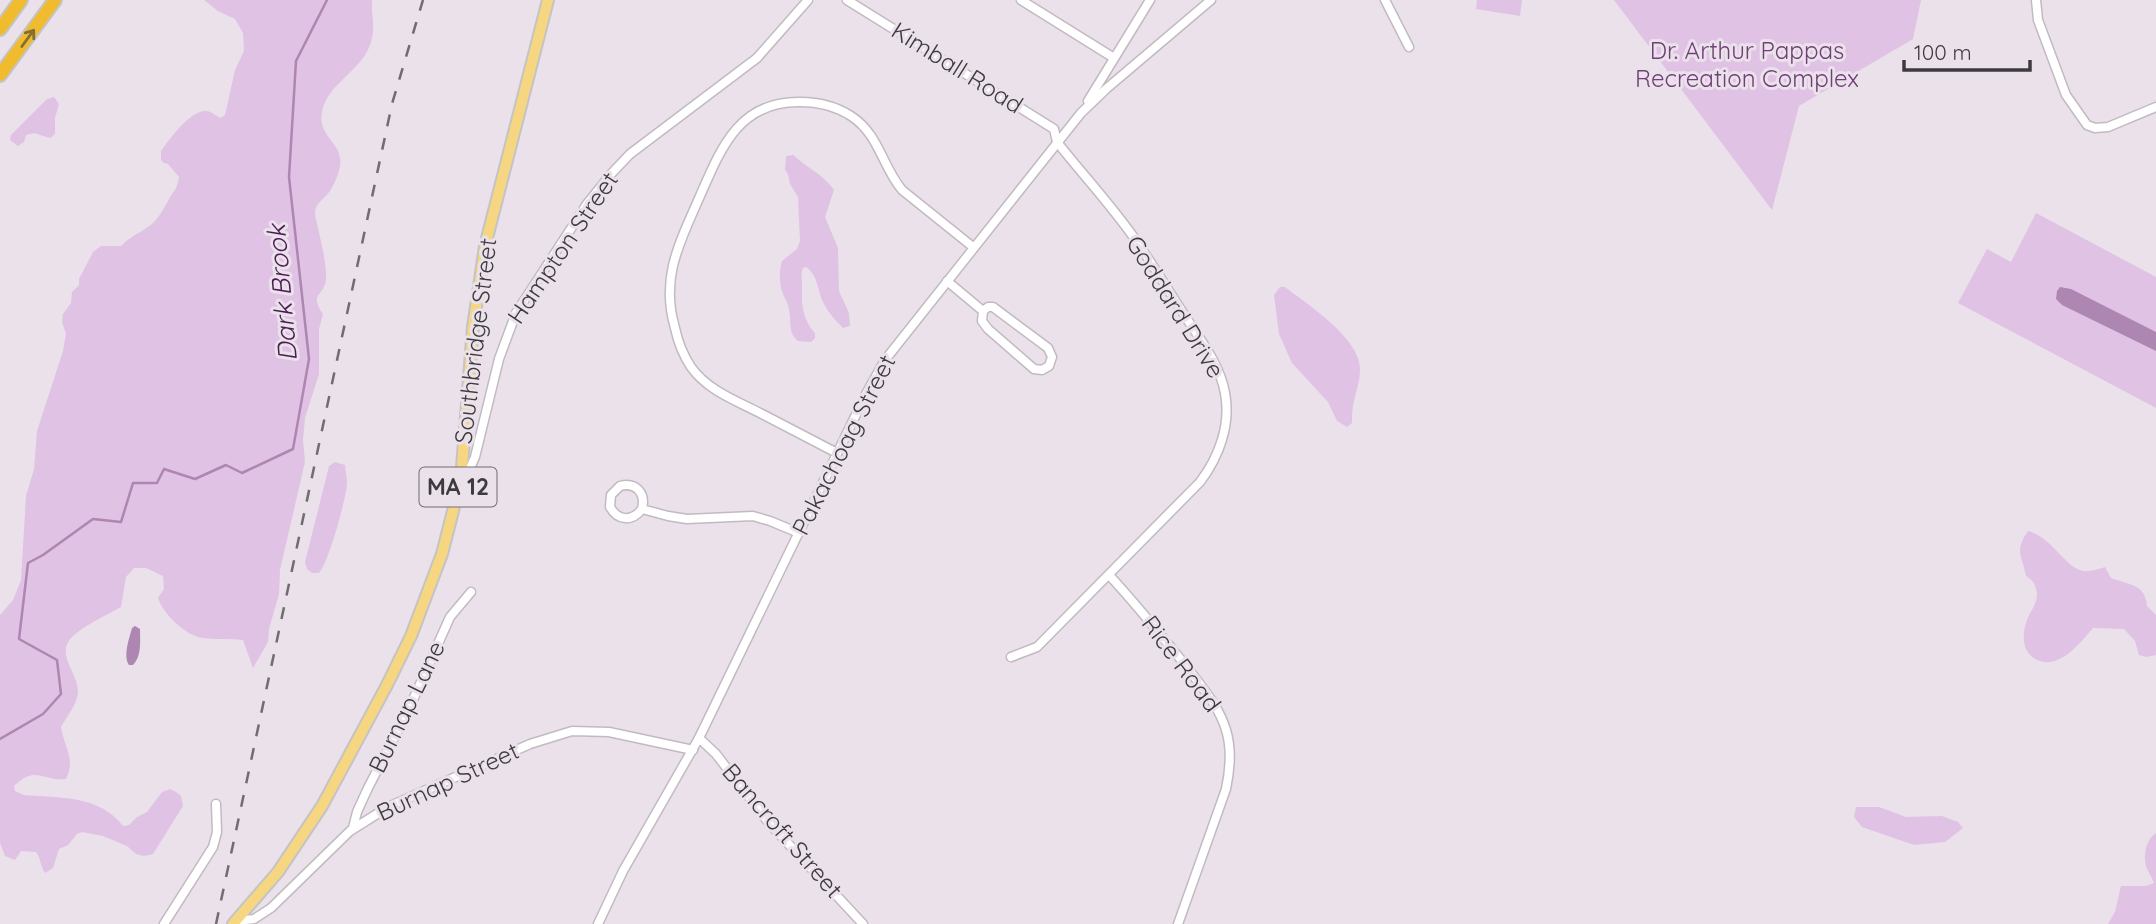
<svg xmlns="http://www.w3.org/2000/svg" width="2156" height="924" font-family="Quicksand,sans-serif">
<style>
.green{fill:#e0c2e4}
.water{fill:#ad86b2}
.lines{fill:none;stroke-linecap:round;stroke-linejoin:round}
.stream{stroke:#ad86b2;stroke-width:2.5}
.minor-casing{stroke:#c2bac3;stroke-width:11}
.major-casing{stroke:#c5c4c5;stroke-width:14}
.highway-casing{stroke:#c5c4c5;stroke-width:16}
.minor{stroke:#fff;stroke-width:8}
.major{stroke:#f6d680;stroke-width:10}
.highway{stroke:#f0bb2c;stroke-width:12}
.rail{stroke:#716c71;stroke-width:2.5;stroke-dasharray:12 12;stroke-linecap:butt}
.oneway{stroke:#856e37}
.labels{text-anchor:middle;stroke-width:6;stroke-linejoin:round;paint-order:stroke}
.shield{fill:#eae1eb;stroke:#726d72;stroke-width:2}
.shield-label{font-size:23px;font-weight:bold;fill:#3e3b3e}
.park-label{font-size:24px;fill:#713f78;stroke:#eae1eb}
.street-label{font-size:24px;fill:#3e3b3e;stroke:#eae1eb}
.water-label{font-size:26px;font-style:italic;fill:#4c1b52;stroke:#eae1eb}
</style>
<rect width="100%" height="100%" fill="#eae1eb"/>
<g class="green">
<path d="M204,0H372C371,13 375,25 372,38C365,71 328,81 322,112C317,137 344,143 340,166C339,173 334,185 330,191C320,204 311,204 317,223C320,238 327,264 326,279C325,296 308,293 323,314L319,329V374L305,418L303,440L305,462L280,570L279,594L269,629L268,642L253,668L243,640C229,638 216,640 203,638C186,636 163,614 158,598L164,589L163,576L146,568H134L126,577L121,607C105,616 86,624 73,636C54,654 78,672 78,692C77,705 67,716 61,727C64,746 76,760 66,779C44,782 36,764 14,786L15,791L24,795C59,798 100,795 123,826L129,825L137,817L147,812L162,792L170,789L176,792L181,796L183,806L153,854L144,856L136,854L127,846L103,836L82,832L77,834L68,845L59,849L53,868L45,873C40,865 41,859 36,852L21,851L15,860L5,856L0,843V615L13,600L21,580L26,496L34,469L37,431L63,351L66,334L62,322L63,314L71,303L72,292L79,285V279L93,252L101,246H121C129,237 138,234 148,227C158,220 162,211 168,201C174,189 176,193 179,177L168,164L164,163L161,160V151C169,140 190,110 206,111C211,111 216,116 221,118L225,115L235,70L244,51L243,33L235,19L218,11Z"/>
<path d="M1477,0H1522L1520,16L1476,9Z"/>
<path d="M1614,0H1921L1913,39L1799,106L1772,210Z"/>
<path d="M54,97L59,104L55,118V134L50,138L34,133L26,135L24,142L18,146L10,140L11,135L47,99Z"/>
<path d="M793,155C806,167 824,175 834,190L825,217L838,248L839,291L849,313L850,326L843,328C836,321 828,312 824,304C817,291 819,276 806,267L803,268C800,276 803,283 802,291C801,305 804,322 815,333V338L811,342L798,341C787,331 792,323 789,310C789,305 785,299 783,294C779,284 779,271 782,261L797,249L800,241L798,197L790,184L788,174L785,170L786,156Z"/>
<path d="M2036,213L2156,277V408L1958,303L1987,249L2011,262Z"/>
<path d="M1280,287H1285C1308,305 1360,338 1360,369C1360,381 1356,391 1354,401C1352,409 1352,416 1352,423L1347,427L1337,421L1328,402L1292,363L1279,334L1274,295Z"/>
<path d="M335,462L345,465C345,471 347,477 347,482C347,497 328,564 319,573H312L307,569L305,562L329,466Z"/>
<path d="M2028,531C2053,538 2064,567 2083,571C2090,572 2098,569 2105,567L2111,578C2130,585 2145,584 2147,606L2156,615V655L2146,657L2139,655L2135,641L2124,629L2093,628C2081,642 2061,668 2040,661C2022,655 2021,636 2027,620C2031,609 2040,601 2036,589C2035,583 2031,579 2026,576C2022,555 2014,552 2028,531Z"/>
<path d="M1856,807H1879L1906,817L1942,816L1958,822L1963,828L1945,842L1914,845L1862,827L1854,817Z"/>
<path d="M2156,833V924H2108L2115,912L2121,886H2146L2154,883C2152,877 2148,872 2146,866C2143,855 2146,839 2156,833Z"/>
</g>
<g class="water">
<path d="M2060,287L2071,289L2156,332V351L2062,305L2056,299L2057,291Z"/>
<path d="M135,626L140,629C140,640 142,656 133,665H129C123,656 129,639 132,628Z"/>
</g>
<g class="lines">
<path class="stream" d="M0,739L43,714L61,694L57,660L19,639L28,563L43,555L93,519L121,522L133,483H157L164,469L195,479L226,465L242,473L293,449L309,359L289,177L296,61L327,0"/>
<g class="minor-casing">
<g id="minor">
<path d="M847,0L1054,129L1057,142C1083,175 1113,207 1137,242C1153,265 1168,290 1183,313C1199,338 1220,364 1225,393C1231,425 1219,457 1200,482L1037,647L1011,657"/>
<path d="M1021,0L1114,58"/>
<path d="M1385,0L1409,47"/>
<path d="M2036,0L2038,20L2066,95L2087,125L2095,128L2108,127L2156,107"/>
<path d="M1088,101L1150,0"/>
<path d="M947,281L983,311L988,307H993L1048,348L1052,357L1049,366L1042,370L1034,369L988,329L982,321L983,311"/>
<path d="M837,453C812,440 787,427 762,414C737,401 708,391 691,367C683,355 678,342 675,328C660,277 680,242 700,196C721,148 739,101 800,102C818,102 837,107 851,116C879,134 882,166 902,190L973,247"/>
<path d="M459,487L467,475L475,457L499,359L516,313L587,204L611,174L630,154L757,58L808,0"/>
<path d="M642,509C632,522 618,521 610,507L611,495L620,486C636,482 646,493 642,509L668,516L687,519L753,516L770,521L799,533"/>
<path d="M1109,575C1136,604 1161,635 1186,666C1201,686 1219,706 1226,730C1232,749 1230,770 1226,789L1178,924"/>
<path d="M699,738L716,754L768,822L863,924"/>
<path d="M353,828L357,812L368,788L408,711L450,617L471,592"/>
<path d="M237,921L254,919L271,908L350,831L388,807L530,744L572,731L609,732L693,750"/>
<path d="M164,924L213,847L217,832L216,804"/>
<path d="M598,924L623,871L699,738L866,394L885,360L1081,113L1106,89L1211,0"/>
</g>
</g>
<g class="major-casing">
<path id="major" d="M233,924L278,872L322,806L387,685L411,636L442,554L453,511L462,467L473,327L485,246L548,0"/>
</g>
<g class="highway-casing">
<g id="highway">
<path d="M0,29L21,0"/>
<path d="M0,75L55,0"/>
</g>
</g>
<use href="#minor" class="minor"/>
<use href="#major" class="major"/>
<use href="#highway" class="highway"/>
<path class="rail" d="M216,924L392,104L423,0"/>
</g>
<defs><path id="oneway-shaft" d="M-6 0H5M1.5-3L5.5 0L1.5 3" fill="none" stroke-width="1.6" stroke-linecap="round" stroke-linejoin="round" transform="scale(1.75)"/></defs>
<use class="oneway" href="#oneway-shaft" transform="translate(28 38) rotate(-54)"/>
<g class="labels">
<rect class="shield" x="419.5" y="467.5" width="77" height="39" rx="5"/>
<g class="shield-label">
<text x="458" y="495">MA 12</text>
</g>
<g class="park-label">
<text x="1747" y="59">Dr. Arthur Pappas<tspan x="1747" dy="28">Recreation Complex</tspan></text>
</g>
<g class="street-label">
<text transform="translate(957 68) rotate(32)" y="8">Kimball Road</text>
<text transform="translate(563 248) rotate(-56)" y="8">Hampton Street</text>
<text transform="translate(1175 307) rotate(58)" y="8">Goddard Drive</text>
<text transform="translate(476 341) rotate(-83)" y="8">Southbridge Street</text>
<text transform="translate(844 445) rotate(-63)" y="8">Pakachoag Street</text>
<text transform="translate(1181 664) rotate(53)" y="8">Rice Road</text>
<text transform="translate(407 707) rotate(-64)" y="8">Burnap Lane</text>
<text transform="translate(448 782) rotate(-25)" y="8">Burnap Street</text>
<text transform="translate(782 831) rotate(49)" y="8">Bancroft Street</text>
</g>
<g class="water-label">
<text transform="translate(282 293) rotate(-95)" y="9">Dark Brook</text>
</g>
</g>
<path d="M1904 60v10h126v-10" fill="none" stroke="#3e3b3e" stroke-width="3.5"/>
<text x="1914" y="60" font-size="21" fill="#3e3b3e" stroke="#eae1eb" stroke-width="5" paint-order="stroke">100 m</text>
</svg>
